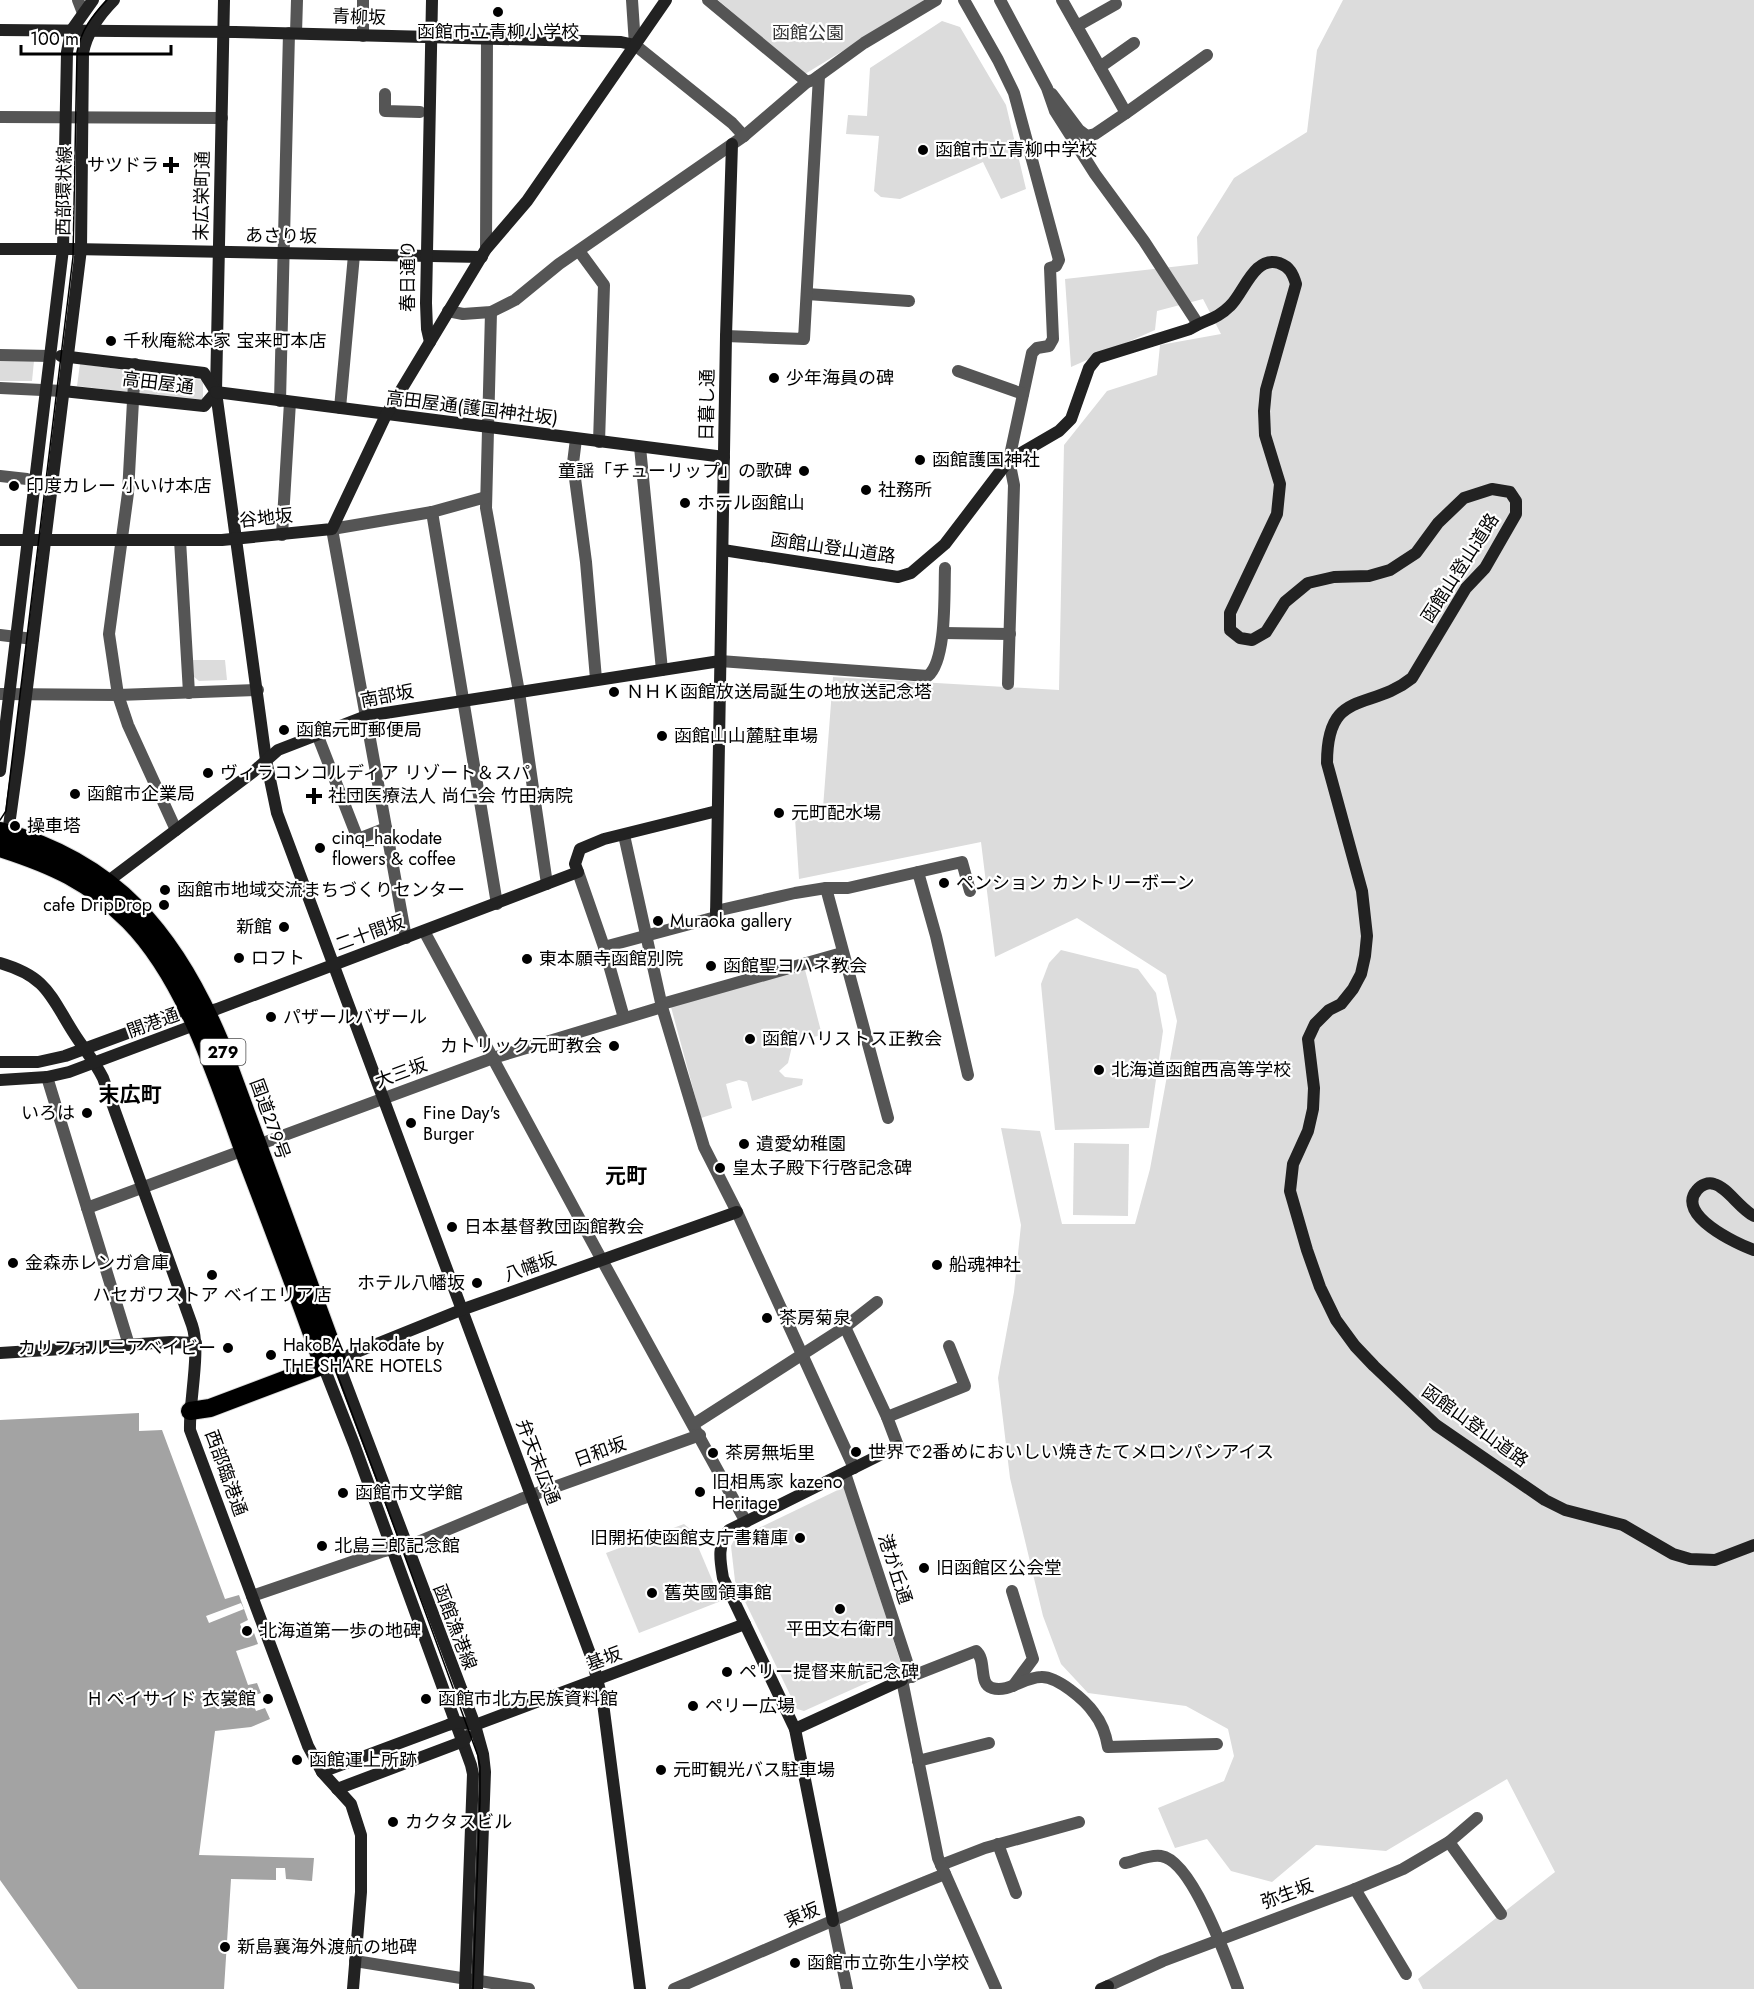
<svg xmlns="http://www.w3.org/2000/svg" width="1754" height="1989" font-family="Jost,'Noto Sans JP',sans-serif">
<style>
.green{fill:#dcdcdc}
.water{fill:#a3a3a3}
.pier{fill:#fff}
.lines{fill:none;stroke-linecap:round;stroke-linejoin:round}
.highway-casing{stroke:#dbdbdb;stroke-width:20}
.street{stroke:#555;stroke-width:12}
.secondary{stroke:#222;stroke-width:12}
.highway{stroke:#000;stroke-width:18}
.tram{stroke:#000;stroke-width:1.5}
.poi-dot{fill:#000;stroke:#fff;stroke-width:2}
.labels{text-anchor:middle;stroke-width:4.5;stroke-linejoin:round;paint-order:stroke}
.shield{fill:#fff;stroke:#4c4c4c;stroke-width:1.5}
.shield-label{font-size:16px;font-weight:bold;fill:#000}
.street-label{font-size:18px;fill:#000;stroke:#fff}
.poi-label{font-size:18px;fill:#000;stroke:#fff;text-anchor:start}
.park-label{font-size:18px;fill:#333;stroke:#fff}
.quarter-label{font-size:21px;font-weight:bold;fill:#000;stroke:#fff}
</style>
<rect width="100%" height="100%" fill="#fff"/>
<g class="green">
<path d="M718,0H926L805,74Z"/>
<path d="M1343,0H1754V1989H1423L1418,1979L1555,1872L1507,1779L1386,1851L1316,1845L1272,1882L1231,1871L1207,1839L1175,1848L1158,1808L1224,1781L1234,1756L1228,1729L1186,1706L1088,1693L1061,1664L1043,1616L1010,1478L998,1378L1014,1292L1021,1225L1001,1128L1040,1131L1062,1224H1135L1150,1169L1177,1021L1166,975L1077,918L995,957L981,842L799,879L795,818L822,821L833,677L1059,690L1064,445L1107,391L1157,375L1160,345L1221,334L1203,299L1157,311L1155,330L1071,367L1065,279L1198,264L1197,237L1234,178L1307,132L1317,50Z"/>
<path d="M942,21L960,27L1006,105L1026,189L1001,199L983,162L900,199L881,197L874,191L879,136L846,134L848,115L867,116L870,68Z"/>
<path d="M0,360L34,361L32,381H0Z"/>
<path d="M80,364L203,380V401L77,386Z"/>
<path d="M192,660H225L227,680L199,681L193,676Z"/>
<path d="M1061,950L1138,969L1156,993L1163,1031L1149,1128L1055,1130L1041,984L1049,963Z"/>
<path d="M804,966L822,1035L793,1042L788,1063L779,1071L785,1077L803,1079L802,1085L752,1101L747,1082L739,1080L726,1084L732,1108L701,1118L671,1007Z"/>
<path d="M1074,1143L1129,1144L1128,1216L1073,1215Z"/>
<path d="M844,1487L902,1667L804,1711L797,1709L735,1581L731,1546L734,1540Z"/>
<path d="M684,1524L691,1530L721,1601L639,1633L606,1553Z"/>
</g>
<path class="water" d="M139,1413V1431L162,1430L225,1599L239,1595L248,1620L240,1624L245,1637L254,1633L258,1644L236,1651L248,1685L257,1683L261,1693L250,1697L256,1711L265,1708L270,1719L251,1727L215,1731L199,1855L314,1858L312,1881L286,1879L285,1868H276V1880L231,1879L224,1989H78L0,1880V1420Z"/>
<path class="pier" d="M241,1603L244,1609L209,1623L206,1616Z"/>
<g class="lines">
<g class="highway-casing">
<g id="highway">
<path d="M0,831C116,862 175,935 220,1042L337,1360L210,1408L190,1411"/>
<path d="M0,848C53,865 89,881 129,921C188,981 218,1082 247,1160C273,1228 299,1296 323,1365"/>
</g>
</g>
<g class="street">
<path d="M78,0L83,13"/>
<path d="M632,0L635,45L732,123L744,136"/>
<path d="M708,0L807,82"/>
<path d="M964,0L998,60L1014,93L1059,260L1056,266L1050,268L1053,339L1049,346L1037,348L1032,353L1009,460L1014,485L1008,684"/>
<path d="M1000,0L1047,88L1055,111L1095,174L1144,241L1198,324"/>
<path d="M1077,26L1116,4"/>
<path d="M296,33L297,0"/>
<path d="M363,36V0"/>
<path d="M1100,67L1134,43"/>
<path d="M385,94V111L420,112"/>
<path d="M1052,94L1079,130L1087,136L1095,134L1126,113L1062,0"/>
<path d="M1126,113L1207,55"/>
<path d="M0,117L222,118"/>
<path d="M486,249L487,39"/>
<path d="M579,251L604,285L599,442"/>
<path d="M807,294L909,301"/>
<path d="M448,311L463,314L491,312L515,300L559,264L744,136L807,82L813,80L864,43L936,0"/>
<path d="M491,312L486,508L519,692L547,884"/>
<path d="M726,336L804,339L819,76"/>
<path d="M0,355L50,356"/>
<path d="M135,364L128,493L109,634L118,695L128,725L176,830"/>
<path d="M958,371L1023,394"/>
<path d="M0,388L63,391"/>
<path d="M280,401L289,33"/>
<path d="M340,408L354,255"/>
<path d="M576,439L573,463L586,562L596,679"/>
<path d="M640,447L662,670"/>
<path d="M0,476L27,479"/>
<path d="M432,512L497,904"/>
<path d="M282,535L290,402"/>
<path d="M180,540L189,693"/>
<path d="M943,633L1010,634"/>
<path d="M0,635L33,639"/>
<path d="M720,661L928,676C947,660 944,593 945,568"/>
<path d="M0,694L118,695L258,690"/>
<path d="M317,734L358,839L386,828"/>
<path d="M624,835L662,1007L704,1147L737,1212L854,1468"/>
<path d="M578,872L604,947L624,1018"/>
<path d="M918,872L962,862L970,891"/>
<path d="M826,888L888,1118"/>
<path d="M716,911L795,893L826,888H848L918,872L936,936L968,1075"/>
<path d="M424,931L597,1251L746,1522"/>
<path d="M406,938L332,529L432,512L486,497"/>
<path d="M604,947L716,917"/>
<path d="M662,1004L842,953"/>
<path d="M47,1077L129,1345"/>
<path d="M87,1208L493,1058L662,1007"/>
<path d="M845,1327L887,1417L898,1446"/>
<path d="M887,1417L965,1386L949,1346"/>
<path d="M694,1424L845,1327L877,1302"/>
<path d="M845,1473L912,1677"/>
<path d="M1012,1591L1033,1659L1013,1686"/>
<path d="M252,1596L381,1552L413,1544L521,1499L700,1435"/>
<path d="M918,1761L989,1743"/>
<path d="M1449,1842L1501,1914"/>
<path d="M998,1844L1016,1893"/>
<path d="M1125,1863C1135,1861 1151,1854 1161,1856C1192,1860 1228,1962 1238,1989"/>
<path d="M941,1865L985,1848L1079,1822"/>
<path d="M1355,1889L1406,1974"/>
<path d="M833,1921L847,1989"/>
<path d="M355,1961L529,1989"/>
<path d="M1108,1986L1163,1961L1355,1889L1403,1869L1449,1842L1477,1818"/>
<path d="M674,1989C764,1951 854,1910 945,1874"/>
<path d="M996,1989L938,1858L902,1680L976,1651C987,1660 978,1684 992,1688C1009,1693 1024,1677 1041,1677C1057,1676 1085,1700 1094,1713C1102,1723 1106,1735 1108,1747L1217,1744"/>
</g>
<g class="secondary">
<path d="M224,0L216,392L266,760L277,813L592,1659L603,1703L640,1989"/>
<path d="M0,30L235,32L621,42L635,45"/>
<path d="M0,249H73L482,257"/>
<path d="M430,342L427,329L426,303L432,0"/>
<path d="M61,356L204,373L216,392"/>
<path d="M63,391L204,406L216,392"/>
<path d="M216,392L724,457"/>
<path d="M0,540H222L332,529L386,415L486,249L527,201L666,0"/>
<path d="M723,550L898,577L911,573L945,544L1009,460L1059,431L1071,419L1089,368L1097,358L1190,329C1206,319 1216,320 1230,306C1244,293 1254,255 1279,263C1290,267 1293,274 1296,284L1266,390L1264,411L1265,435L1280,484L1277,514L1230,613V630L1240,638L1252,640L1266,632L1285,602L1308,583L1334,577L1369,576L1390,570L1416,553L1438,523L1464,498L1492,489L1510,492L1516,501V514L1485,568L1466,588L1412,678C1370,712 1327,687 1327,763L1362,891L1367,936L1365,956L1361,974L1353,989L1341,1004L1329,1010L1315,1024L1308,1039L1314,1088L1313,1109L1308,1131L1293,1164L1290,1191L1307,1250L1320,1287L1336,1320L1355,1346L1374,1366L1436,1425L1545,1500L1565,1510L1623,1525L1673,1554L1690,1559L1715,1560L1754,1545"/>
<path d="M0,771L63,249L67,52L71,31L93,0"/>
<path d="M4,838L8,833L19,753L81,249L83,53C87,32 99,15 114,0"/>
<path d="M107,882L253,772L278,750L366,716L720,661"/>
<path d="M716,917L726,336L732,144"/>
<path d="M0,963C48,977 50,996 75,1035C84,1049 95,1062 103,1078L192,1325C201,1351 189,1400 190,1430L308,1746L322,1772L351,1804L361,1835V1892L353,1989"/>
<path d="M0,1062H38L65,1056L187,1011L207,1012L217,1009L578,872L575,864L580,849L604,839L717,811"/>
<path d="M0,1080L47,1077L69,1072L200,1023"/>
<path d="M1754,1216C1740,1209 1727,1187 1714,1184C1708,1182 1701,1185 1697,1190C1675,1215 1737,1244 1754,1250"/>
<path d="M0,1353L171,1342L196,1343"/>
<path d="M323,1365L354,1444L471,1765L473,1774L465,1989"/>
<path d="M898,1446L729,1530C717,1545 720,1560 723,1578L795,1729L902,1680"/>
<path d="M795,1729L833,1921"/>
<path d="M322,1772L448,1725L457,1722L475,1725L745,1624"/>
<path d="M337,1789L464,1741L467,1736"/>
<path d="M477,1989L485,1772L483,1754L475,1725L337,1360L461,1310L737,1212"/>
<path d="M1101,1989L1108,1986"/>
</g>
<use href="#highway" class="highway"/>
<g class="tram">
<path d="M0,820L6,811L7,802L73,257L77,52C81,30 92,16 107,0"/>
<path d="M0,837L59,857L75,864L112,891L132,908L152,930L168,951L195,1000L208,1029L378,1483L478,1756L480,1767V1801L473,1989"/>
</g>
</g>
<g class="poi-dot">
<circle cx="498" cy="12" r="6"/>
<circle cx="923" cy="150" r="6"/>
<path d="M168 156h6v6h6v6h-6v6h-6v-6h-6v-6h6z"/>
<circle cx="111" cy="341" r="6"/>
<circle cx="774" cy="378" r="6"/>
<circle cx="920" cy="460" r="6"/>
<circle cx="804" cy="471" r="6"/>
<circle cx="14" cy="486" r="6"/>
<circle cx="866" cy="490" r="6"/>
<circle cx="685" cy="503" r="6"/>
<circle cx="614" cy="692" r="6"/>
<circle cx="284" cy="730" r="6"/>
<circle cx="662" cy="736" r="6"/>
<circle cx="208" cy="773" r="6"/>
<circle cx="75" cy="794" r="6"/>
<path d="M311 787h6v6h6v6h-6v6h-6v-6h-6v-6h6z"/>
<circle cx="779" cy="813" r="6"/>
<circle cx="15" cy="826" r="6"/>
<circle cx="320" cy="848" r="6"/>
<circle cx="944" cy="883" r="6"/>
<circle cx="165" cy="890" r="6"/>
<circle cx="164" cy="905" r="6"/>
<circle cx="658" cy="921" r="6"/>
<circle cx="284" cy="927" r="6"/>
<circle cx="239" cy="958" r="6"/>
<circle cx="527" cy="959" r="6"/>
<circle cx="711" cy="966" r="6"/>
<circle cx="271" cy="1017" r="6"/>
<circle cx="750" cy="1039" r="6"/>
<circle cx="614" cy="1046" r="6"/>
<circle cx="1099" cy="1070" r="6"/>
<circle cx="87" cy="1113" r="6"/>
<circle cx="411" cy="1123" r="6"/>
<circle cx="744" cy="1144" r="6"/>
<circle cx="720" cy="1168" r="6"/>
<circle cx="452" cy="1227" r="6"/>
<circle cx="13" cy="1263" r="6"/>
<circle cx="937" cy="1265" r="6"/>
<circle cx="212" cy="1275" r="6"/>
<circle cx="477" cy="1283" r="6"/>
<circle cx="767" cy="1318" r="6"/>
<circle cx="228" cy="1348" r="6"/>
<circle cx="271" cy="1355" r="6"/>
<circle cx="856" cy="1452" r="6"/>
<circle cx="713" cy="1453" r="6"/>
<circle cx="700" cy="1492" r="6"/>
<circle cx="343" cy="1493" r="6"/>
<circle cx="800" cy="1538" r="6"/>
<circle cx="322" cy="1546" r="6"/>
<circle cx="924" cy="1568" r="6"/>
<circle cx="652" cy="1593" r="6"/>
<circle cx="840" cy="1609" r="6"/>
<circle cx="247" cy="1631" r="6"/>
<circle cx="727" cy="1672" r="6"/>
<circle cx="268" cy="1699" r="6"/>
<circle cx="426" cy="1699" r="6"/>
<circle cx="693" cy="1706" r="6"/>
<circle cx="297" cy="1760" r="6"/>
<circle cx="661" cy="1770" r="6"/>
<circle cx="393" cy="1822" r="6"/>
<circle cx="225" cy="1947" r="6"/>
<circle cx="795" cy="1963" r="6"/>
</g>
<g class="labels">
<rect class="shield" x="200.5" y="1039" width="45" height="26" rx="4.5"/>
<g class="shield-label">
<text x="223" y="1058">279</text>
</g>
<g class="street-label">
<text transform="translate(359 17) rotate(2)" y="6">青柳坂</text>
<text transform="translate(64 191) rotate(-89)" y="6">西部環状線</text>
<text transform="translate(202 196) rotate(-89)" y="6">末広栄町通</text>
<text transform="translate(281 236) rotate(1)" y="6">あさり坂</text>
<text transform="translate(408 276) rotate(-90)" y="6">春日通り</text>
<text transform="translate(158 383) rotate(7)" y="6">高田屋通</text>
<text transform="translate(707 405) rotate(-89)" y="6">日暮し通</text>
<text transform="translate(472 408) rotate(7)" y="6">高田屋通(護国神社坂)</text>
<text transform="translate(266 518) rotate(-6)" y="6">谷地坂</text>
<text transform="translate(833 548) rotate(8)" y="6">函館山登山道路</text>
<text transform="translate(1460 568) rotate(-57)" y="6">函館山登山道路</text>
<text transform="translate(387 696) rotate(-11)" y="6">南部坂</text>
<text transform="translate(370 933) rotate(-20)" y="6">二十間坂</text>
<text transform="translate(153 1023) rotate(-20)" y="6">開港通</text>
<text transform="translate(401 1073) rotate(-20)" y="6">大三坂</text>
<text transform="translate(270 1119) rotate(70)" y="6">国道279号</text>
<text transform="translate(530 1267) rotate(-19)" y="6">八幡坂</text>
<text transform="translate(1475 1426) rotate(36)" y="6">函館山登山道路</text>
<text transform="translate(600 1452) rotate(-20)" y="6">日和坂</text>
<text transform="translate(538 1462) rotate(69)" y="6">弁天末広通</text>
<text transform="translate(226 1473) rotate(70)" y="6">西部臨港通</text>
<text transform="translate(895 1569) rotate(72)" y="6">港が丘通</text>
<text transform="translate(455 1627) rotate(69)" y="6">函館漁港線</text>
<text transform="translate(604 1659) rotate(-21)" y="6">基坂</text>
<text transform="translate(1287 1894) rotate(-20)" y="6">弥生坂</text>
<text transform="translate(802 1915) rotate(-23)" y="6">東坂</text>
</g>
<g class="poi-label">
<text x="498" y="38" text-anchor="middle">函館市立青柳小学校</text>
<text x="935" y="156">函館市立青柳中学校</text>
<text x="159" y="171" text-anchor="end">サツドラ</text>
<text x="123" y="347">千秋庵総本家 宝来町本店</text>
<text x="786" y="384">少年海員の碑</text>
<text x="932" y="466">函館護国神社</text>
<text x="792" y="477" text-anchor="end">童謡「チューリップ」の歌碑</text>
<text x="26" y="492">印度カレー 小いけ本店</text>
<text x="878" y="496">社務所</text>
<text x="697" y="509">ホテル函館山</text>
<text x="626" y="698">ＮＨＫ函館放送局誕生の地放送記念塔</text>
<text x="296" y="736">函館元町郵便局</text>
<text x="674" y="742">函館山山麓駐車場</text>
<text x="220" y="779">ヴィラコンコルディア リゾート＆スパ</text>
<text x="87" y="800">函館市企業局</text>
<text x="328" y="802">社団医療法人 尚仁会 竹田病院</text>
<text x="791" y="819">元町配水場</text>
<text x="27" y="832">操車塔</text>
<text x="332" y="844">cinq_hakodate<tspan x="332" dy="21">flowers &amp; coffee</tspan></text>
<text x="956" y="889">ペンション カントリーボーン</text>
<text x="177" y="896">函館市地域交流まちづくりセンター</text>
<text x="152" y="911" text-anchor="end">cafe DripDrop</text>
<text x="670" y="927">Muraoka gallery</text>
<text x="272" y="933" text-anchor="end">新館</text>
<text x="251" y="964">ロフト</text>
<text x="539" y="965">東本願寺函館別院</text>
<text x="723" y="972">函館聖ヨハネ教会</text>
<text x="283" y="1023">パザールバザール</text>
<text x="762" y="1045">函館ハリストス正教会</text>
<text x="602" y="1052" text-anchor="end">カトリック元町教会</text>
<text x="1111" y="1076">北海道函館西高等学校</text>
<text x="75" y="1119" text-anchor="end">いろは</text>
<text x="423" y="1119">Fine Day's<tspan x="423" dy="21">Burger</tspan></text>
<text x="756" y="1150">遺愛幼稚園</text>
<text x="732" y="1174">皇太子殿下行啓記念碑</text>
<text x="464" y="1233">日本基督教団函館教会</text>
<text x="25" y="1269">金森赤レンガ倉庫</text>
<text x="949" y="1271">船魂神社</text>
<text x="465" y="1289" text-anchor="end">ホテル八幡坂</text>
<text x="212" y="1301" text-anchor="middle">ハセガワストア べイエリア店</text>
<text x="779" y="1324">茶房菊泉</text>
<text x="283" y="1351">HakoBA Hakodate by<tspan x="283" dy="21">THE SHARE HOTELS</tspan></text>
<text x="216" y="1354" text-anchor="end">カリフォルニアべイビー</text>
<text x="868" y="1458">世界で２番めにおいしい焼きたてメロンパンアイス</text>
<text x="725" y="1459">茶房無垢里</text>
<text x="712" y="1488">旧相馬家 kazeno<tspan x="712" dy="21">Heritage</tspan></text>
<text x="355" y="1499">函館市文学館</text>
<text x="788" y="1544" text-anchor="end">旧開拓使函館支庁書籍庫</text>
<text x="334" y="1552">北島三郎記念館</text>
<text x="936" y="1574">旧函館区公会堂</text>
<text x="664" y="1599">舊英國領事館</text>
<text x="840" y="1635" text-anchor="middle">平田文右衛門</text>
<text x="259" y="1637">北海道第一歩の地碑</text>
<text x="739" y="1678">ペリー提督来航記念碑</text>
<text x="256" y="1705" text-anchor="end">H ベイサイド 衣裳館</text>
<text x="438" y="1705">函館市北方民族資料館</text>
<text x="705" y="1712">ペリー広場</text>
<text x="309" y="1766">函館運上所跡</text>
<text x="673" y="1776">元町観光バス駐車場</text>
<text x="405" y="1828">カクタスビル</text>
<text x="237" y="1953">新島襄海外渡航の地碑</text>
<text x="807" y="1969">函館市立弥生小学校</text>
</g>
<g class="park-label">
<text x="808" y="39">函館公園</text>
</g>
<g class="quarter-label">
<text x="130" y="1102">末広町</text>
<text x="626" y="1183">元町</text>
</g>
</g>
<path d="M21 45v9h150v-9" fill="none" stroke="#000000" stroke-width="3"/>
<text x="30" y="45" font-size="18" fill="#000000" stroke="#ffffff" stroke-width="4.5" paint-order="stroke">100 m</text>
</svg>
